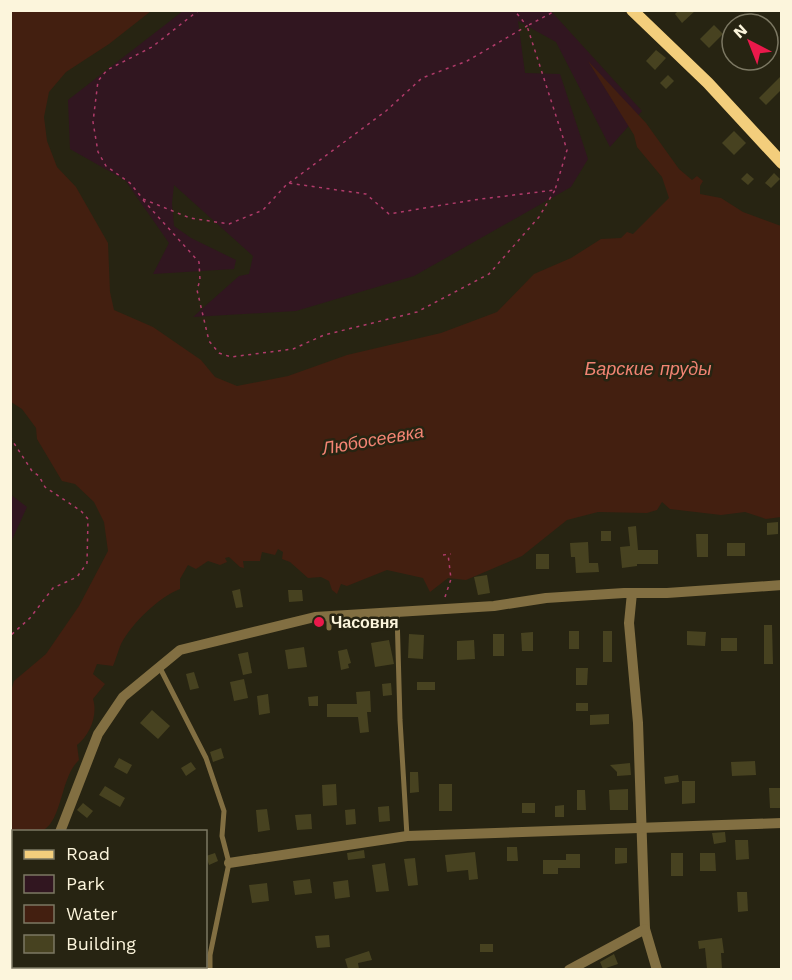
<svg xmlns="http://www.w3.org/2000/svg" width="792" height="980" font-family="'Work Sans',sans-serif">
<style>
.green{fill:#311620}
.water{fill:#431f10}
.building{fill:#474220}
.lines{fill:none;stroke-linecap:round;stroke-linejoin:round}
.path{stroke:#b03b6a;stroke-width:1.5;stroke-dasharray:3 4.5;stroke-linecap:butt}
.lane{stroke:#826f42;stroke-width:5}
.street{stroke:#826f42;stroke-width:10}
.secondary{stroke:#f3ce7c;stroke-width:12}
.poi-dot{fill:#ea194b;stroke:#272412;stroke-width:2}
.labels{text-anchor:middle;stroke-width:5;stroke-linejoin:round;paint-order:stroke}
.poi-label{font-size:16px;font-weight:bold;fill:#fcf5dc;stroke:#272412;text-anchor:start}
.water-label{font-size:18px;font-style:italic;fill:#f28473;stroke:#272412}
</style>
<rect width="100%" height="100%" fill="#272412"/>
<g class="green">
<path d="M550,10L642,111L610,147L556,42L518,21L525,73L560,74L588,159L571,187L414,276L296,311L193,317L239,276L249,274L253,256L174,185L172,203L174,226L191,238L236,260L234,269L153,274L169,243L125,180L70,149L68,100L183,11Z"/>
<path d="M11,495L27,507L11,542Z"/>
</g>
<path class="water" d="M11,10L151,11L109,44L66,72L49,92L44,117L47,141L57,167L76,187L108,243L110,292L114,310L153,327L201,360L215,377L237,386L288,376L347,355L441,333L497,312L534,274L571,258L601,239L621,238L627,232L633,234L669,198L662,177L637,147L634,135L588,61L646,123L679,169L692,180L697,176L703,181L700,186V194L721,198L743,212L781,226V517L766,519L745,512L721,515L670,509L662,502L657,510L647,513L598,512L567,520L522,556L466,580L448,578L430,592L423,578L387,570L347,586L341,584L337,594L332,590L329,581L321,577L308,578L290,562L282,559L283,552L278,549L275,555L262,552L260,561H243L244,568L240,567L229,557L225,558L227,562L220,565L208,561L196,569L188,565L180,579V589C159,597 132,623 121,644C118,651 116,659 113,666L97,664L93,674L105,684L93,699C98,715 90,735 77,745L79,760C59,778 63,827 38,832C30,833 21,832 14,832L13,862L11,864V691L14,681L46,654L79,606L108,551L104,522L94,502L75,484L62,481L37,439L36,428L22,409L11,402Z"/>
<g class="building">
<path d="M679,10H696L682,23L675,14Z"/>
<path d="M714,25L723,34L709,48L700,39Z"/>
<path d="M656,50L666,58L655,70L646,61Z"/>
<path d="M668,75L674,81L666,89L660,83Z"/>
<path d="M782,75V89L766,105L759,98Z"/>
<path d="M734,131L746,143L734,155L722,143Z"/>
<path d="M747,173L754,179L748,185L741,179Z"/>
<path d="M774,173L780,179L771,188L765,183Z"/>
<path d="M778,522V534L767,535V523Z"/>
<path d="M636,526L638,550H658V564H637V566L622,568L620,547L630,546L628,527Z"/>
<rect x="601" y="531" width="10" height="10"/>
<path d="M696,534H708V557H697Z"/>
<path d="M588,542L589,563H598L599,572L576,573L575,557H571L570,543Z"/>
<rect x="727" y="543" width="18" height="13"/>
<rect x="536" y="554" width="13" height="15"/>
<path d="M487,575L490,593L478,595L474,577Z"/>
<path d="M240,589L243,607L236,608L232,591Z"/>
<path d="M288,590H302L303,601L289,602Z"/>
<path d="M764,625H772L773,664H764Z"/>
<rect x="569" y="631" width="10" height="18"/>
<rect x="603" y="631" width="9" height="31"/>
<path d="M687,631L706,632L705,646L687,645Z"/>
<path d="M533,632V651H522L521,633Z"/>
<path d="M409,634L424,635L423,659L408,658Z"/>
<rect x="493" y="634" width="11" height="22"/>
<rect x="721" y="638" width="16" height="13"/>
<path d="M389,640L394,664L375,667L371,643Z"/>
<path d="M474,640L475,659L457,660V641Z"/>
<path d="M304,647L307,667L288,669L285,650Z"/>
<path d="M347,649L351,663L348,664L349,668L341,670L338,651Z"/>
<path d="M248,652L252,673L243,675L238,654Z"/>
<path d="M576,668H588L587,685H576Z"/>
<path d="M194,672L199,688L190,690L186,674Z"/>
<path d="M244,679L248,698L234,701L230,682Z"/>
<rect x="417" y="682" width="18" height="8"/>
<path d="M391,683L392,695L383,696L382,684Z"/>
<path d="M370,691L371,712H367L369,732L360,733L358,717H327V704H357L356,692Z"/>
<path d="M268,694L270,713L259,715L257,696Z"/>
<path d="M318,696V706H309L308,697Z"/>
<rect x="576" y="703" width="12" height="8"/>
<path d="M152,710L170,726L158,739L140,723Z"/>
<path d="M609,714V724L590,725V715Z"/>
<path d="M221,748L224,758L213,762L210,752Z"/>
<path d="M119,758L132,765L127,774L114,767Z"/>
<path d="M755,761L756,775L732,776L731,762Z"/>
<path d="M191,762L196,769L186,776L181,768Z"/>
<path d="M630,763L631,775L617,776V772L610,765Z"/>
<path d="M410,772H418L419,792L410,793Z"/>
<path d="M678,775L679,782L665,784L664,777Z"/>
<path d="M682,781H695V803L682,804Z"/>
<path d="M336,784L337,805L323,806L322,785Z"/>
<rect x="439" y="784" width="13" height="27"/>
<path d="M105,786L125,798L120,807L99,795Z"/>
<path d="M769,788H782V808H770Z"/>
<path d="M628,789V810H610L609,790Z"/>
<path d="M577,790H585L586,810H577Z"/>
<path d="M83,803L93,811L87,818L77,810Z"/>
<rect x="522" y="803" width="13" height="10"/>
<path d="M564,805V817H555V806Z"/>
<path d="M389,806L390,821L379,822L378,807Z"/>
<path d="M267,809L270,830L258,832L256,810Z"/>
<path d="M355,809L356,824L346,825L345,810Z"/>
<path d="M311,814L312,829L297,830L295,815Z"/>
<path d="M725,832L726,842L714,844L712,833Z"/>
<path d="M735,840H748L749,859L736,860Z"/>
<path d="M507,847H517L518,861H507Z"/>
<path d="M615,848H627V863L615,864Z"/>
<path d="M364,850L365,858L348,860L347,853Z"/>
<path d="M475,852L478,879L469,880L468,870L447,872L445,855Z"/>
<path d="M215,853L218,861L209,865L206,856Z"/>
<rect x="671" y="853" width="12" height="23"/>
<path d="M700,853H715L716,871H700Z"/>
<path d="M566,854H580V868H558V874H543V860H566Z"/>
<path d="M415,858L418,885L408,886L404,859Z"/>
<path d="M385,863L389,891L376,892L372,865Z"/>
<path d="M310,879L312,893L295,895L293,881Z"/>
<path d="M348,880L350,897L335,899L333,882Z"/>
<path d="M267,883L269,901L252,903L249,885Z"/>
<path d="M737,892H747L748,911L738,912Z"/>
<path d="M329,935L330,947L317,948L315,936Z"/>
<path d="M722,938L724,953H721L722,969H707L705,948L699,949L698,941Z"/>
<rect x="480" y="944" width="13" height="8"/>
<path d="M369,951L372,960L358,963L359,969H348L345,959Z"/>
<path d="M614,954L618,964L603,969L600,962Z"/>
</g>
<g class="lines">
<g class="path">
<path d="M199,10L152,47L107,70L98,81L93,122L98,152L106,166L130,183L143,199L190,218L229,224L263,210L288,183L366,194L389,214L473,200L555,190L567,150L527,26L557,10"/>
<path d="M289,183L386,111L422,78L467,61L527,26L514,10"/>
<path d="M143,200L199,262L200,280L197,290L209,341L219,353L231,357L293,349L324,335L417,312L489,274L539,217L555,190"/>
<path d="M10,437L32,471L39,476L45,487L81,511L88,519L87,563L77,577L53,588L30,618L10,636"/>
<path d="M443,555L451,554"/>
<path d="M445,597L451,579L448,554"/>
</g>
<g class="lane">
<path d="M397,613L400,720L407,836"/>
<path d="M329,616V628"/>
<path d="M160,668L206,758L224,811L222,836L229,863L210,955V970"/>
</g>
<g class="street">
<path d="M632,593L629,623L638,723L645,929L657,970"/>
<path d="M60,832L98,734L123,697L180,650L315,617L494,606L546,598L624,593H667L782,585"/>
<path d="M229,863L407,836L782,823"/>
<path d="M10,913L14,908"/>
<path d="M569,970L645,929"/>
</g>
<path class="secondary" d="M632,10L708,83L782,163"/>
</g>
<circle class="poi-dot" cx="319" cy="622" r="6"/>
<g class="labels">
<g class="poi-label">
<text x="331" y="628">Часовня</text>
</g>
<g class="water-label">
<text x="648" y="375">Барские пруды</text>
<text transform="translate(373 440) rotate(-10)" y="6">Любосеевка</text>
</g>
</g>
<rect width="792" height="980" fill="none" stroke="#fcf5dc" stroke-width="24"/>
<rect x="12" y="830" width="195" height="138" fill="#272412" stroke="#7c7863" stroke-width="1.5"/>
<rect x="24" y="850" width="30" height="9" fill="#f3ce7c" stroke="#7c7863" stroke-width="1.5"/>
<text x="66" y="860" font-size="18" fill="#fcf5dc">Road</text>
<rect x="24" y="875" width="30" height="18" fill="#311620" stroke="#7c7863" stroke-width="1.5"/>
<text x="66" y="890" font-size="18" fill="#fcf5dc">Park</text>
<rect x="24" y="905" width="30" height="18" fill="#431f10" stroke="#7c7863" stroke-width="1.5"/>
<text x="66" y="920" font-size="18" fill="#fcf5dc">Water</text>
<rect x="24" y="935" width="30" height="18" fill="#474220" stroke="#7c7863" stroke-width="1.5"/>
<text x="66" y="950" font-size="18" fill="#fcf5dc">Building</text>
<g transform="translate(750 42) rotate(318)"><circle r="28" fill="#272412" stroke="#7c7863" stroke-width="1.5"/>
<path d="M0-4.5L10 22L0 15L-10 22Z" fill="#ea194b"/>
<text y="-9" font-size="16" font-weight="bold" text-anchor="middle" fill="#fcf5dc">N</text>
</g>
</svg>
